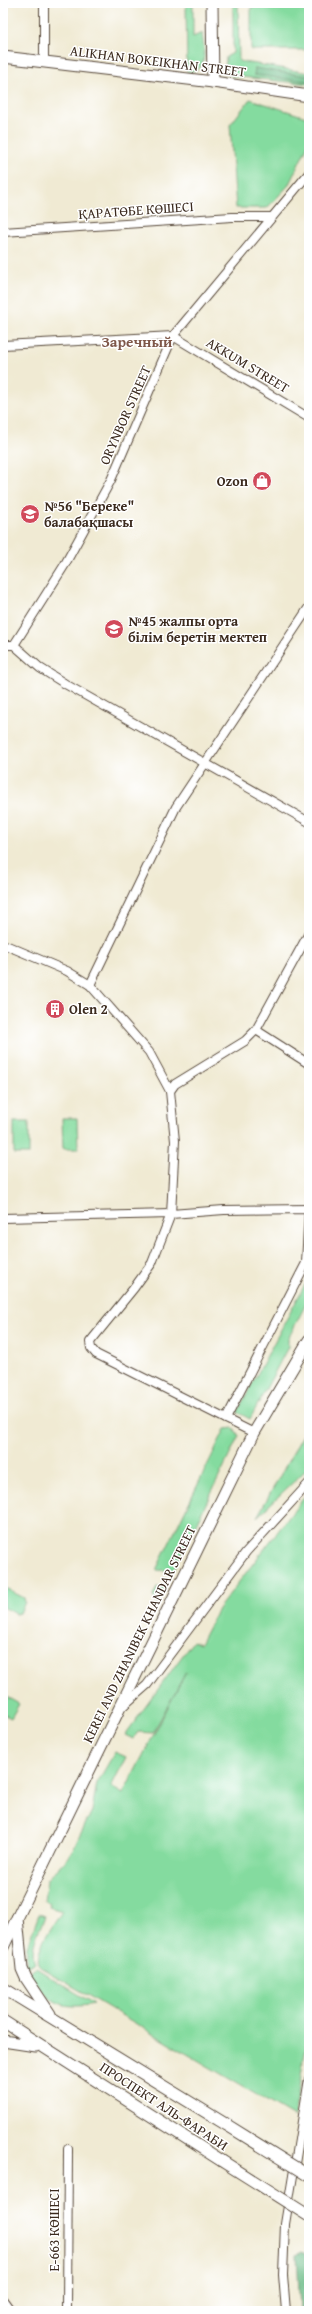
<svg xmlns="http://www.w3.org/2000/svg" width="312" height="2314" font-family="'Gentium Book Plus',serif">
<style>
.green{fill:#84db9f;stroke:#60825e}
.forest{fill:#6bbb86;stroke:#537252}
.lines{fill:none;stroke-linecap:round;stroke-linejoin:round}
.street-casing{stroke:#564739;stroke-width:10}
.secondary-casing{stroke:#564739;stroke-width:13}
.street{stroke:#fff;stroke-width:8}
.secondary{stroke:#fff;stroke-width:11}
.secondary-bridge-casing{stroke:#564739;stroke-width:13;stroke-linecap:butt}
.secondary-bridge{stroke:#fff;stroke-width:11}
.labels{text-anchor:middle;stroke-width:3;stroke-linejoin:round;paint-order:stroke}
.street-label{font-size:14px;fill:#3b2a1e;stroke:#fff}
.poi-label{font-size:14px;font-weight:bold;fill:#3b2a1e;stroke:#fff;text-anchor:start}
.neighbourhood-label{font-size:15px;font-weight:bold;fill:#7e5749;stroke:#fff}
</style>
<rect width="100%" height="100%" fill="#fff"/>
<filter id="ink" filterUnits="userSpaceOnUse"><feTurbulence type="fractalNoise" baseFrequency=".025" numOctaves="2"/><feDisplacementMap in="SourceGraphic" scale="8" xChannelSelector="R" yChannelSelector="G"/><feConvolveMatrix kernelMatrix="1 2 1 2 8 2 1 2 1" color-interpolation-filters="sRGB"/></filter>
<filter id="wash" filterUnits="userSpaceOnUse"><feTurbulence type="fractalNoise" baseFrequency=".012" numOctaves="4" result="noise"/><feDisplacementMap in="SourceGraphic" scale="16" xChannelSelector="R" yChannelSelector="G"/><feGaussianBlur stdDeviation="0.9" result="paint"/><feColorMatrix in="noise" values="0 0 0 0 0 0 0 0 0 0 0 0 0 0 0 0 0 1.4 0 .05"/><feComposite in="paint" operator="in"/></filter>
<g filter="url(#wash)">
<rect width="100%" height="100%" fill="#f0ead3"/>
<g class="green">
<path d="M186,3H193V37L202,33C204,50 210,71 187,72Z"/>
<path d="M233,3H238L239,61L309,73V84L231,76L225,71L226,57L233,53Z"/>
<path d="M309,6V50H251V7Z"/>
<path d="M250,99L309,118V143L288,186L267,208H236L230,125Z"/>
<path d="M62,1118H77L78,1149H63Z"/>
<rect x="14" y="1122" width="15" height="32"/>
<path d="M309,1277V1298L288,1339V1347L250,1419L237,1412Z"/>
<path d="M309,1424V1467L257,1517Z"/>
<path d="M234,1428L239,1436L173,1571L156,1570L225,1429Z"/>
<path d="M309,1491V2029L294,2117L40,1967C32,1950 54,1926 62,1911L49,1907L50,1903L44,1900L47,1880L69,1857L92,1811L97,1783L115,1752L126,1757L111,1787L123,1794L186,1672L153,1733L138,1732L133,1739L125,1735L193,1641L200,1644L218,1609Z"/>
<path d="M167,1586L158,1605L153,1596L157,1587Z"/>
<path d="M3,1587L24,1598L25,1602L20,1613L15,1614L3,1607Z"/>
<path d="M5,1696L19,1704L11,1718L3,1714Z"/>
<path d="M39,1914L45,1916C39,1932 29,1947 35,1964L26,1967L27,1947Z"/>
<path d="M36,1968L94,2004C57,2011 49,2000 28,1973Z"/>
</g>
<g class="forest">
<path d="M255,68L309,76V82L254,75Z"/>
<path d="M302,2252L307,2255L309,2311H300L297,2255Z"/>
</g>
</g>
<g filter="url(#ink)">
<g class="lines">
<g class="street-casing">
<g id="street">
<path d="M44,3V61"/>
<path d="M3,232L232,217H272"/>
<path d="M3,345L173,336L309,418"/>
<path d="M3,645H14"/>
<path d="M14,645L64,566L111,480L173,336L309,173"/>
<path d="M14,645L40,668L67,685L309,822"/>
<path d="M309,933L256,1030L309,1064"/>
<path d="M3,944L67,971L90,985L149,1052L170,1091L175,1141L171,1214L224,1210L309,1209L306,1263L226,1419"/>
<path d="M90,985L176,807L309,607"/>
<path d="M170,1091L175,1084L245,1041L256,1030"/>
<path d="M3,1218L171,1214L152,1263L134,1288L90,1342L91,1348L96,1354L254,1433"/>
<path d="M122,1707L147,1685L246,1552L309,1483"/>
<path d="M3,2300L11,2311"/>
<path d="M67,2311L68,2149"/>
<path d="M286,2311L283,2275L285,2224L309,2079"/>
</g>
</g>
<g class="secondary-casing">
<g id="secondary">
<path d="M212,3L213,82"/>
<path d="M3,57L213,82L309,96"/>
<path d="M17,1918L22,1969L26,1978L50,2014"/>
<path d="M3,1947L254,1433L309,1340"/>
<path d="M3,1988L227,2125"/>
<path d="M3,2021L222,2161"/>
<path d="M3,2041L36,2046"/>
</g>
</g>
<use href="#street" class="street"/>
<use href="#secondary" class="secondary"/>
<g class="secondary-bridge-casing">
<g id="secondary-bridge">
<path d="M227,2125L309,2176"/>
<path d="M222,2161L309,2216"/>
</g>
</g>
<use href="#secondary-bridge" class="secondary-bridge"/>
</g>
</g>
<defs>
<g id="shop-disc" transform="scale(1)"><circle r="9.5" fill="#d1495b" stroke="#fff"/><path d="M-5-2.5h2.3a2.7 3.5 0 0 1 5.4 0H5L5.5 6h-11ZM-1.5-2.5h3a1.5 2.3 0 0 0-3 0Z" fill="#fff"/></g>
<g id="school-disc" transform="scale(1)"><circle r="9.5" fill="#d1495b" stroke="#fff"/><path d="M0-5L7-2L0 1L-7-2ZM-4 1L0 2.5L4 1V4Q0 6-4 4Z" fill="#fff"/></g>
<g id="building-disc" transform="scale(1)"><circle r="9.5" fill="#d1495b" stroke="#fff"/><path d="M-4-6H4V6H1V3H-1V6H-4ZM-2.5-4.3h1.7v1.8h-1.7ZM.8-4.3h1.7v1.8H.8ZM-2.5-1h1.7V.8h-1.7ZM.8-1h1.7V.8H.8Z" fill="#fff"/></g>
</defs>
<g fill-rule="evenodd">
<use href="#shop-disc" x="262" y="481"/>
<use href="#school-disc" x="30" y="514"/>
<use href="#school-disc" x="114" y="629"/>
<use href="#building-disc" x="55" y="1009"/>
</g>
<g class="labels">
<g class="street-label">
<text transform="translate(158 61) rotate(7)" y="5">ALIKHAN BOKEIKHAN STREET</text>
<text transform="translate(136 210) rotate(-4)" y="5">ҚАРАТӨБЕ КӨШЕСІ</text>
<text transform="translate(248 365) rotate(31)" y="5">AKKUM STREET</text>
<text transform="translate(125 415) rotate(-66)" y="5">ORYNBOR STREET</text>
<text transform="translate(139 1634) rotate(-64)" y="5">KEREI AND ZHANIBEK KHANDAR STREET</text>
<text transform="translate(164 2106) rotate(33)" y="5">ПРОСПЕКТ АЛЬ-ФАРАБИ</text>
<text transform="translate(54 2230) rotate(-90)" y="5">Е-663 КӨШЕСІ</text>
</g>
<g class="poi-label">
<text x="248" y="486" text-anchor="end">Ozon</text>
<text x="44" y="511">№56 "Береке"<tspan x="44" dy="16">балабақшасы</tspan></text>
<text x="128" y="626">№45 жалпы орта<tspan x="128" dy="16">білім беретін мектеп</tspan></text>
<text x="69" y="1014">Olen 2</text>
</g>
<g class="neighbourhood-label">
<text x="137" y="347">Заречный</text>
</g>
</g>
<rect width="312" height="2314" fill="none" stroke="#fff" stroke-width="16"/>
</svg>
